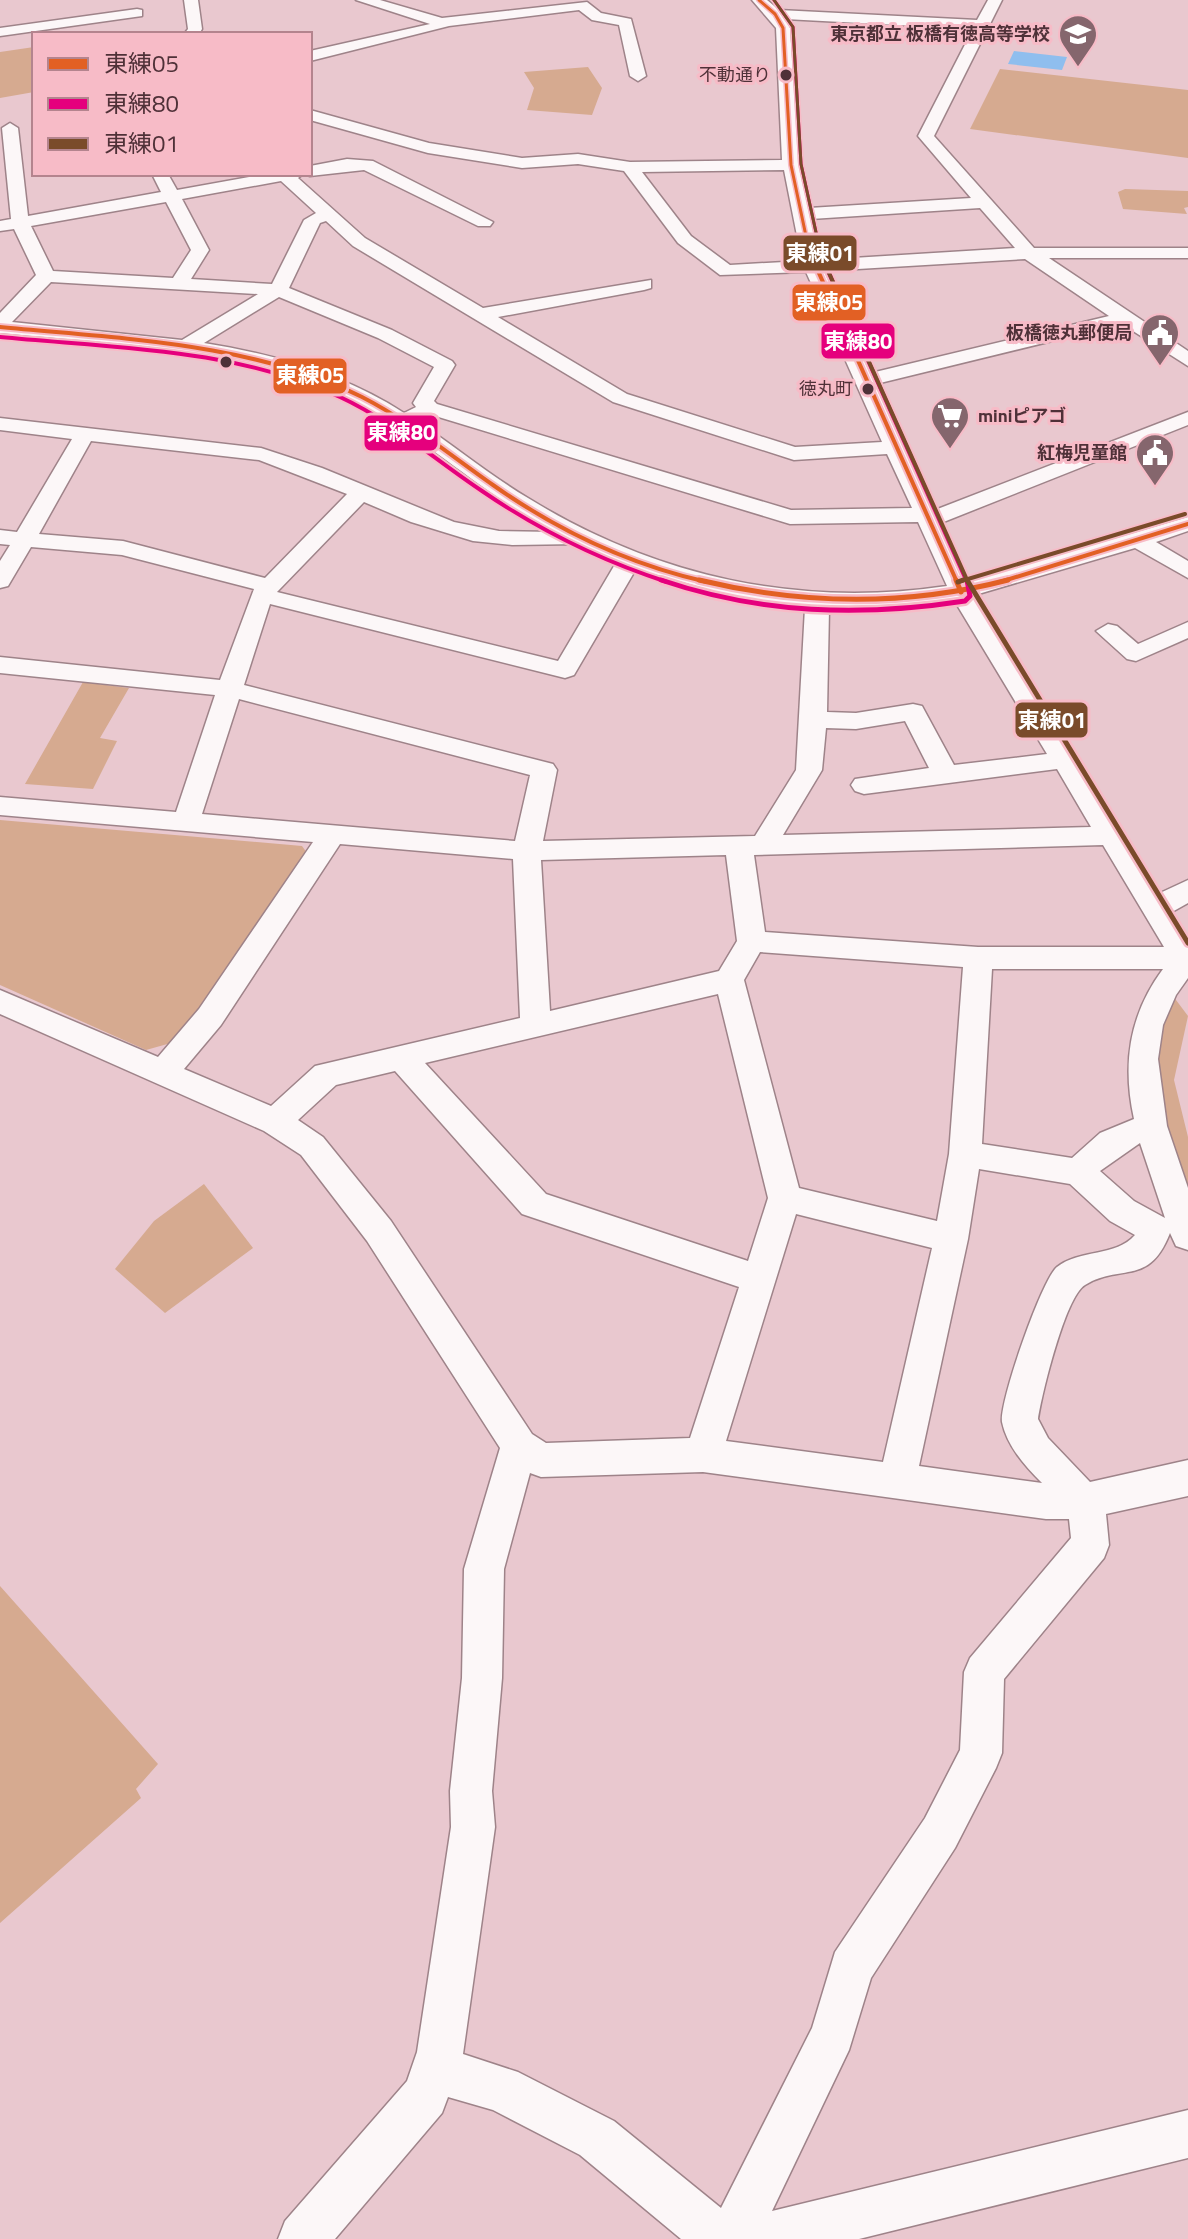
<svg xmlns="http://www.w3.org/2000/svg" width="1188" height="2239" font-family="'Titillium Web','Noto Sans JP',sans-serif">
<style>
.green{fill:#d6aa90}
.water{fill:#8fbeee}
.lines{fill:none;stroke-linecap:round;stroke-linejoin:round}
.minor-casing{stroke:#9e8389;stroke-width:3}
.minor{fill:#fcf7f8;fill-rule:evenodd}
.bus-1-far2-casing{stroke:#f7bbc7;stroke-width:6}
.bus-1-far1-casing{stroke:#f7bbc7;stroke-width:8}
.bus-1-casing{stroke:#f7bbc7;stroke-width:10}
.bus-2-far2-casing{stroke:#f7bbc7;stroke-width:6}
.bus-2-far1-casing{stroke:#f7bbc7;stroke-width:8}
.bus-2-casing{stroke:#f7bbc7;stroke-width:10}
.bus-3-far2-casing{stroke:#f7bbc7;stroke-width:6}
.bus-3-far1-casing{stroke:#f7bbc7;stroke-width:8}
.bus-3-casing{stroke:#f7bbc7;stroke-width:10}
.bus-1-far2{stroke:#e26024;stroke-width:3}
.bus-1-far1{stroke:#e26024;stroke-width:4}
.bus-1{stroke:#e26024;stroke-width:5}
.bus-2-far2{stroke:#e5007d;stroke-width:3}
.bus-2-far1{stroke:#e5007d;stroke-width:4}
.bus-2{stroke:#e5007d;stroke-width:5}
.bus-3-far2{stroke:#7a4b2a;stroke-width:3}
.bus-3-far1{stroke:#7a4b2a;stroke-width:4}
.bus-3{stroke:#7a4b2a;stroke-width:5}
.bus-dot{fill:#4f3138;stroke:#f7bbc7;stroke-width:3}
.labels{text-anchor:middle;stroke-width:6;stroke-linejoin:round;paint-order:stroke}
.far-poi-label{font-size:18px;font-weight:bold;fill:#4f3138;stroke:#f7bbc7;text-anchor:end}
.far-bus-label{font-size:18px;fill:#4f3138;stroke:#f7bbc7;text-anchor:end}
.line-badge{stroke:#f7bbc7;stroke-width:3}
.badge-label{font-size:22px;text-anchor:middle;font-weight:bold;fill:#fff}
</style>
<rect width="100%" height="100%" fill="#e9c8cf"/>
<g class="green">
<path d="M34,47V92L0,98V52Z"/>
<path d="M588,67L602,88L592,115L527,110L534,88L524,72Z"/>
<path d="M1000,69L1188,90V158L970,129Z"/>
<path d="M1125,189L1188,191V207L1184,208L1187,214L1123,209L1118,192Z"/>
<path d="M83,682L129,688L100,738L117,741L93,789L25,784Z"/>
<path d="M0,820L302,846L307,853L215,991L171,1043L146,1050L0,985Z"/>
<path d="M1170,992L1188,1016L1174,1080L1188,1137V1217L1148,1094Z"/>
<path d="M204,1184L253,1248L165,1313L115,1269L154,1221Z"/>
<path d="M0,1586L158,1764L136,1789L141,1798L0,1923Z"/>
</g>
<path class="water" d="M1014,51L1067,57L1062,70L1008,64Z"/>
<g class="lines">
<g class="minor-casing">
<g id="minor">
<path d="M184,0H198L202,29L199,34H184L188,29Z"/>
<path d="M356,0H380L442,18L587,2L601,13L631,19L646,76L638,81L630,76L619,25L592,20L579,10L449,26L310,61V51L430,24Z"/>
<path d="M752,0H767L779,10L977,20L988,0H1002L934,136L1034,248H1188V258H1049L1188,351V366L1122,324L876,384L935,510L1188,412V425L941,523L968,582L1188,517V531L1156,542L1188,561V578L1135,548L975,595L1160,893L1188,880V903L1172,912L1188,938V978L1176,995L1163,1025L1158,1059L1167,1126L1188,1188V1250L1176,1246L1170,1233C1149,1287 1121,1263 1085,1285C1065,1297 1042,1394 1038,1419L1048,1438L1090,1482L1188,1460V1496L1106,1514L1109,1545L1104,1558L1004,1679L1002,1753L996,1768L955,1848L871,1978L849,2050L772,2211L1188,2110V2158L859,2239H681L580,2155L493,2110L448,2097L442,2113L335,2239H278L285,2221L407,2081L417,2052L451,1827L450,1791L462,1678L464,1569L500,1448L367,1241L301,1155L264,1131L0,1014V990L158,1057L199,1009L313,842L0,815V797L176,812L215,695L0,673V657L220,680L254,589L122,555L31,547L8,586L0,588V561L10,545L0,544V530L17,532L72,439L0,430V418L261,448L322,468L454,522L499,531L554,532C484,495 426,438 356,402C246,346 120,345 0,333V313L36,275L14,229L0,231V221L11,219L2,128L10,123L18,128L28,216L161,192L152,174H168L177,190L266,174H303L298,178L365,238L483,308L651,280V288L644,290L498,317L627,394L795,447L882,442L806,272L720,275L678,243L624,171L578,164L522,168L428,153L310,120V110L429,143L522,158L578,154L630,162L782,160L776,28ZM785,19L973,29L918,136L971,198L809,208L799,165L790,28ZM784,170L802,261L730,265L691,236L642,172ZM281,181L316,213L304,220L272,284L191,279L209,250L182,199ZM166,202L191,250L173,278L53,271L31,226ZM980,208L1015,248L820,260L811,219ZM326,221L353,246L613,402L794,460L887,454L912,508L791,510L437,404L434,401L455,365L452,361L392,330L289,288L320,223ZM1025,259L1109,316L871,373L824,271ZM51,282L258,294L182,340L12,322ZM279,297L378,338L434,367L413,403L416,407L404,413C344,374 274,354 204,343ZM432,415L790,524L918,522L947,586C798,608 656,577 528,498C489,475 455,446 418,422ZM91,441L259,460L347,494L265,578L123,541L39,534ZM364,502L411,522L473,541L512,545L579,544L617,561L558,661L277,592ZM636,569L743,599L805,608L796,770L755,836L543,841L557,770L553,764L244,685L270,604L565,678L574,675ZM954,600L1047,754L954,765L922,706L913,704L856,713L827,712L829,609L903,607ZM239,699L530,775L515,841L202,814ZM905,721L929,768L855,779L851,785L855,791L864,794L1057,769L1091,827L783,835L822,770L826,728L856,729ZM340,844L513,859L520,1018L315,1066L271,1106L184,1069L221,1025ZM1103,845L1164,947H978L765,932L754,855ZM726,855L737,941L719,971L550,1011L541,860ZM760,952L963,967L949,1154L937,1221L799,1188L744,980ZM992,969H1163C1129,1015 1122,1064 1134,1119L1100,1133L1072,1158L982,1144ZM718,994L768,1198L748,1261L546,1194L425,1063ZM395,1071L522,1214L739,1287L690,1438L546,1443L532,1434L391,1221L323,1137L298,1120L336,1085ZM1140,1143L1165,1218L1134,1201L1100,1171ZM979,1169L1070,1184L1110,1221L1135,1235C1116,1257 1080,1249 1057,1267C1042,1279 999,1402 1002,1422C1007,1446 1025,1466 1042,1483L919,1466L968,1239ZM796,1214L932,1248L883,1462L726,1441ZM703,1472L1046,1519H1069L1071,1538L970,1658L964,1672L960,1750L925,1818L835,1952L812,2028L721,2208L614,2121L518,2072L463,2054L495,1827L492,1791L502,1678L504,1569L530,1473L541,1477Z"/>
<path d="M137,9L142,10V16L0,36V28Z"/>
<path d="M347,159L373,161L493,222L490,226H478L364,170L310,176L304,174H310V166Z"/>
<path d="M1188,622V638L1136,661L1127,659L1096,631L1108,624L1117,626L1138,644Z"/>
</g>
</g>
<use href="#minor" class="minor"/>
<g class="bus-1-far2-casing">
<path id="bus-1-far2" d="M759,0L775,14L783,28L791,165L810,255"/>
</g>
<g class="bus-1-far1-casing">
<g id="bus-1-far1">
<path d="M810,253L957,582"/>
<path d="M0,327C121,339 250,342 362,397C409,421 450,455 493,485C557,530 631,565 707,582"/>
<path d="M1000,582L1188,524"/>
</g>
</g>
<g class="bus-1-casing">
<g id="bus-1">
<path d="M699,580C803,605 904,607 1008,580"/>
<path d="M956,580L961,592"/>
</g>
</g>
<g class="bus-2-far2-casing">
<path id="bus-2-far2" d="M774,0L793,27L801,164L821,255"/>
</g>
<g class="bus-2-far1-casing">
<g id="bus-2-far1">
<path d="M820,253L967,582"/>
<path d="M0,337C113,348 235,348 340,397C392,421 435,460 482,491C539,530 602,561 667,582"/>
</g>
</g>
<g class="bus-2-casing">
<path id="bus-2" d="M661,580C761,614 861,617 965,601L970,596L967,580"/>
</g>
<g class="bus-3-far2-casing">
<path id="bus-3-far2" d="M774,0L793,27L801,164L821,255"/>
</g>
<g class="bus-3-far1-casing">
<g id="bus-3-far1">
<path d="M820,253L968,582"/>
<path d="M958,582L1185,514"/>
</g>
</g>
<g class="bus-3-casing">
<g id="bus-3">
<path d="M967,580L1188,943"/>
<path d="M958,582L963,580"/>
</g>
</g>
<use href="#bus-1-far2" class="bus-1-far2"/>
<use href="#bus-1-far1" class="bus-1-far1"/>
<use href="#bus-1" class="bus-1"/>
<use href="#bus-2-far2" class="bus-2-far2"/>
<use href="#bus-2-far1" class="bus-2-far1"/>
<use href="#bus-2" class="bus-2"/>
<use href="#bus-3-far2" class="bus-3-far2"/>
<use href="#bus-3-far1" class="bus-3-far1"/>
<use href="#bus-3" class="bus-3"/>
</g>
<defs>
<g id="school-pin" transform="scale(2)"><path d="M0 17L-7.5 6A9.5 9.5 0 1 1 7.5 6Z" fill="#85666d" stroke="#f7bbc7"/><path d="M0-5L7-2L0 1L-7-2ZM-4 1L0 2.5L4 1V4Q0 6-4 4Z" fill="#fff"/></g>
<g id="civic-pin" transform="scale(2)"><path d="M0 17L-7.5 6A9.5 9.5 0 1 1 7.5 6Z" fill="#85666d" stroke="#f7bbc7"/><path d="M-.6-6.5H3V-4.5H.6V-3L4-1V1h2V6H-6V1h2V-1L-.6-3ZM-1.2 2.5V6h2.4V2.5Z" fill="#fff"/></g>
<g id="supermarket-pin" transform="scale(2)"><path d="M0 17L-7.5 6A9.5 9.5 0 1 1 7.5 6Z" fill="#85666d" stroke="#f7bbc7"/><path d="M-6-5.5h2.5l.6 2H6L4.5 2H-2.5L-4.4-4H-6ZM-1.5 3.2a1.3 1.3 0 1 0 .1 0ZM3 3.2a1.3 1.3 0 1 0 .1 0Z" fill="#fff"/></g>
</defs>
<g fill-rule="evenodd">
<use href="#school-pin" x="1078" y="34"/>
<use href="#civic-pin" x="1160" y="333"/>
<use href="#supermarket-pin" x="950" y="416"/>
<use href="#civic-pin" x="1155" y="453"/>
</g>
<g class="bus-dot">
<circle cx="786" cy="75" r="7"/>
<circle cx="226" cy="362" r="7"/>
<circle cx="868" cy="389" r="7"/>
</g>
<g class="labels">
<g class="far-poi-label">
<text x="1050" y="40">東京都立 板橋有徳高等学校</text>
<text x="1132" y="339">板橋徳丸郵便局</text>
<text x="978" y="422" text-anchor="start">miniピアゴ</text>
<text x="1127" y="459">紅梅児童館</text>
</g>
<g class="far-bus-label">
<text x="771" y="81">不動通り</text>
<text x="853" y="395">徳丸町</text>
</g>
</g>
<g class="line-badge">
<rect x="782" y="234" width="76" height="38" rx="8" fill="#7a4b2a"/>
<rect x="791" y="283" width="76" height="39" rx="8" fill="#e26024"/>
<rect x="820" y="322" width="76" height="38" rx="8" fill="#e5007d"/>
<rect x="272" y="357" width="76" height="38" rx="8" fill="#e26024"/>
<rect x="363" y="414" width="76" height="38" rx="8" fill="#e5007d"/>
<rect x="1014" y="701" width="75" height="38" rx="8" fill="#7a4b2a"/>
</g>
<g class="badge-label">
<text x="820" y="261">東練01</text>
<text x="829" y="310">東練05</text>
<text x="858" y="349">東練80</text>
<text x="310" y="383">東練05</text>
<text x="401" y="440">東練80</text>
<text x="1052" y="728">東練01</text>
</g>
<rect x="32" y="32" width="280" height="144" fill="#f7bbc7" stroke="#b4848e" stroke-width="2"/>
<rect x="48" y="58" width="40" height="12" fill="#e26024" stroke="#b4848e" stroke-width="2"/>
<text x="104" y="72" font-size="24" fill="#4f3138">東練05</text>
<rect x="48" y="98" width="40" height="12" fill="#e5007d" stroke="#b4848e" stroke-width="2"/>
<text x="104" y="112" font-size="24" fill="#4f3138">東練80</text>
<rect x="48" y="138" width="40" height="12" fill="#7a4b2a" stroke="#b4848e" stroke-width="2"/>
<text x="104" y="152" font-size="24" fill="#4f3138">東練01</text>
</svg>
